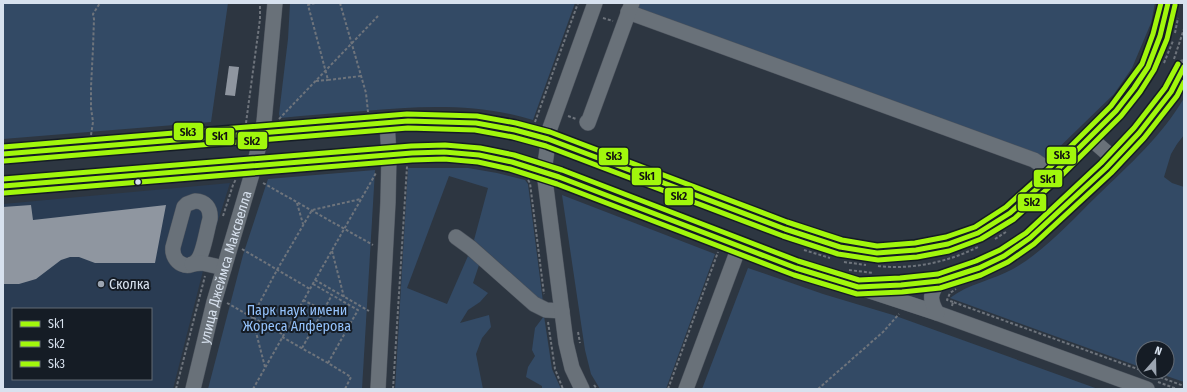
<svg xmlns="http://www.w3.org/2000/svg" width="1187" height="392" font-family="'Fira Sans Condensed',sans-serif">
<style>
.built{fill:#2a3c53;fill-rule:evenodd}
.green{fill:#334a65}
.building{fill:#8f96a0}
.lines{fill:none;stroke-linecap:round;stroke-linejoin:round}
.minor-casing{stroke:#4d545e;stroke-width:16}
.path{stroke:#6e747c;stroke-width:2;stroke-dasharray:3 2;stroke-linecap:butt}
.minor{stroke:#697179;stroke-width:15}
.bus-1-casing{stroke:#151c25;stroke-width:8}
.bus-2-casing{stroke:#151c25;stroke-width:8}
.bus-3-casing{stroke:#151c25;stroke-width:8}
.bus-1{stroke:#a1f70c;stroke-width:5}
.bus-2{stroke:#a1f70c;stroke-width:5}
.bus-3{stroke:#a1f70c;stroke-width:5}
.bus-dot{fill:#d7e1ee;stroke:#151c25;stroke-width:1.5}
.poi-dot{fill:#9ca5b1;stroke:#151c25;stroke-width:1.5}
.labels{text-anchor:middle;stroke-width:4;stroke-linejoin:round;paint-order:stroke}
.street-label{font-size:14px;fill:#d7e1ee;stroke:#151c25}
.poi-label{font-size:14px;fill:#d7e1ee;stroke:#151c25;text-anchor:start}
.park-label{font-size:14px;fill:#94c2fb;stroke:#151c25}
.line-badge{stroke:#151c25;stroke-width:1.5}
.pale-badge-label{font-size:11px;text-anchor:middle;font-weight:bold;fill:#111}
</style>
<rect width="100%" height="100%" fill="#2d3641"/>
<path class="built" d="M230,183L206,259L173,389H3V204ZM13,309H151V379H13Z"/>
<g class="green">
<path d="M3,3H228L211,122L3,139Z"/>
<path d="M290,3H575L533,120C478,103 421,106 364,111C336,113 308,115 280,118L279,114L288,39Z"/>
<path d="M640,3H1155L1151,23L1132,68L1114,94L1045,161L642,12L638,6Z"/>
<path d="M1184,98V135L1177,144L1171,154L1164,177L1172,183L1184,187V382L1155,372H1167V348H1143V368L950,298C968,284 993,280 1013,269C1046,250 1071,221 1098,195C1129,165 1162,136 1184,98Z"/>
<path d="M408,168H468L497,173L525,180L528,184L543,302L474,240L488,188L449,176L407,288L447,304L468,256L479,265L473,283L488,293L480,302L468,310L460,323L489,315L491,327L482,338L476,354L483,389H395Z"/>
<path d="M375,170L362,389H208L243,255L268,179Z"/>
<path d="M562,195L715,254L666,389H600L591,374L585,350Z"/>
<path d="M748,268L823,294L893,315L1098,389H702Z"/>
<path d="M544,316L552,369L561,389H542V386L526,377L528,367L535,356L532,350L535,328Z"/>
</g>
<g class="building">
<path d="M229,66L239,67L235,96L225,95Z"/>
<path d="M31,205L33,220L166,205L155,263H95L79,257H70L61,260L36,279L19,284H3V207Z"/>
</g>
<g class="lines">
<g class="minor-casing">
<g id="minor">
<path d="M628,12L1034,160L1043,166L1051,176"/>
<path d="M587,122L588,123L632,3"/>
<path d="M1090,138L1114,159"/>
<path d="M3,154L408,121L476,123L515,130L548,139L785,229L840,247L877,253L916,250L948,244L978,233L1010,213L1051,176L1116,111L1134,88L1148,67L1160,36L1168,3"/>
<path d="M3,186L412,153L444,152L479,155L512,162L559,177L739,247L796,268L858,287L901,285L939,281L979,268L1004,256L1030,238L1106,168L1139,133L1171,92L1184,67"/>
<path d="M195,201C205,201 211,208 210,219C207,229 204,250 199,258C190,273 171,263 173,247L184,207L187,204Z"/>
<path d="M456,237L471,248L534,304L546,310L562,311"/>
<path d="M192,264L202,263L224,268"/>
<path d="M867,290L937,313L1147,389"/>
<path d="M937,313C929,299 930,294 939,281"/>
<path id="s1" d="M193,389L214,302L254,167L264,122L275,3"/>
<path d="M378,389L388,202L389,155L387,123"/>
<path d="M582,389L572,368L566,343L544,172L550,128L595,3"/>
<path d="M686,389L739,247"/>
</g>
</g>
<g class="path">
<path d="M315,3L308,5L328,80L361,76"/>
<path d="M340,3L366,93L368,112"/>
<path d="M603,18L613,21"/>
<path d="M1175,33L1178,18"/>
<path d="M1174,59L1184,29"/>
<path d="M1164,63L1173,41"/>
<path d="M316,81L328,80"/>
<path d="M568,116L576,119"/>
<path d="M279,119L378,16"/>
<path d="M535,122L578,3"/>
<path d="M246,123L260,19V3"/>
<path d="M91,135L93,122L91,108V87L93,48L94,19L93,14L100,3"/>
<path d="M528,180L530,183L544,294"/>
<path d="M263,183L373,245"/>
<path d="M297,203L303,224"/>
<path d="M223,216L233,185L236,179"/>
<path d="M995,239L1006,232"/>
<path d="M242,249L310,289"/>
<path d="M804,250L830,258"/>
<path d="M332,251L344,297"/>
<path d="M844,262L866,265"/>
<path d="M878,266C912,270 948,262 978,247"/>
<path d="M849,270L873,273"/>
<path d="M315,280L369,311"/>
<path d="M313,284L358,310L328,363L351,377L345,389"/>
<path d="M303,300L323,310"/>
<path d="M953,302L947,300L950,293L956,289"/>
<path d="M227,303L284,335"/>
<path d="M952,306L953,302L1143,371"/>
<path d="M548,322L555,369L563,389"/>
<path d="M290,324L309,334"/>
<path d="M578,332L580,343"/>
<path d="M282,337L328,363"/>
<path d="M302,348L332,295"/>
<path d="M265,367L252,317L277,270L312,210L361,199"/>
<path d="M1146,372L1184,386"/>
<path d="M1158,382L1177,389"/>
<path d="M594,385L597,389"/>
<path d="M176,389L205,276"/>
<path d="M253,389L376,173"/>
<path d="M393,389L407,166"/>
<path d="M668,389L718,252"/>
<path d="M818,389L883,332L899,314"/>
</g>
<use href="#minor" class="minor"/>
<g class="bus-1-casing">
<g id="bus-1">
<path d="M3,154L408,121L476,123L515,130L548,139L785,229L840,247L877,253L916,250L948,244L978,233L1010,213L1051,176L1116,111L1134,88L1148,67L1160,36L1168,3"/>
<path d="M3,186L412,153L444,152L479,155L512,162L559,177L796,268L858,287L901,285L939,281L979,268L1004,256L1030,238L1106,168L1139,133L1171,92L1184,67"/>
</g>
</g>
<g class="bus-2-casing">
<g id="bus-2">
<path d="M4,161L408,128L475,130L513,137L546,146L783,236L838,254L878,260L917,257L949,251L981,239L1014,219L1056,181L1121,116L1140,92L1154,70L1167,39L1175,5"/>
<path d="M4,193L412,160L444,159L478,162L510,169L557,184L794,275L857,294L902,292L940,288L981,275L1008,262L1034,244L1111,173L1144,138L1177,96L1184,82"/>
</g>
</g>
<g class="bus-3-casing">
<g id="bus-3">
<path d="M3,147L407,114L477,116L516,123L550,132L787,222L842,240L877,246L915,243L946,237L975,227L1006,207L1046,171L1111,106L1142,64L1153,34L1161,3"/>
<path d="M3,179L411,146L445,145L480,148L514,155L562,170L798,261L859,280L900,278L938,274L976,261L1000,250L1026,233L1101,163L1134,128L1165,88L1178,64"/>
</g>
</g>
<use href="#bus-1" class="bus-1"/>
<use href="#bus-2" class="bus-2"/>
<use href="#bus-3" class="bus-3"/>
</g>
<circle class="bus-dot" cx="138" cy="182" r="3.5"/>
<circle class="poi-dot" cx="101" cy="284" r="4"/>
<g class="labels">
<g class="street-label">
<text dy="5" stroke="none"><textPath href="#s1" startOffset="126">улица Джеймса Максвелла</textPath></text>
</g>
<g class="poi-label">
<text x="109" y="289">Сколка</text>
</g>
<g class="park-label">
<text x="297" y="315">Парк наук имени<tspan x="297" dy="16">Жореса Алферова</tspan></text>
</g>
</g>
<g class="line-badge">
<rect x="173" y="122" width="31" height="19" rx="4" fill="#a1f70c"/>
<rect x="205" y="127" width="30" height="19" rx="4" fill="#a1f70c"/>
<rect x="237" y="131" width="31" height="19" rx="4" fill="#a1f70c"/>
<rect x="1046" y="146" width="31" height="19" rx="4" fill="#a1f70c"/>
<rect x="598" y="147" width="31" height="19" rx="4" fill="#a1f70c"/>
<rect x="631" y="167" width="31" height="19" rx="4" fill="#a1f70c"/>
<rect x="1033" y="169" width="30" height="19" rx="4" fill="#a1f70c"/>
<rect x="664" y="187" width="30" height="19" rx="4" fill="#a1f70c"/>
<rect x="1017" y="193" width="30" height="19" rx="4" fill="#a1f70c"/>
</g>
<g class="pale-badge-label">
<text x="188" y="136">Sk3</text>
<text x="220" y="140">Sk1</text>
<text x="252" y="145">Sk2</text>
<text x="1062" y="159">Sk3</text>
<text x="614" y="160">Sk3</text>
<text x="647" y="180">Sk1</text>
<text x="1048" y="183">Sk1</text>
<text x="679" y="200">Sk2</text>
<text x="1032" y="206">Sk2</text>
</g>
<rect width="1187" height="392" fill="none" stroke="#d7e1ee" stroke-width="8"/>
<rect x="12" y="308" width="140" height="72" fill="#151c25" stroke="#636b75"/>
<rect x="20" y="321" width="20" height="6" fill="#a1f70c" stroke="#636b75"/>
<text x="48" y="328" font-size="12" fill="#d7e1ee">Sk1</text>
<rect x="20" y="341" width="20" height="6" fill="#a1f70c" stroke="#636b75"/>
<text x="48" y="348" font-size="12" fill="#d7e1ee">Sk2</text>
<rect x="20" y="361" width="20" height="6" fill="#a1f70c" stroke="#636b75"/>
<text x="48" y="368" font-size="12" fill="#d7e1ee">Sk3</text>
<g transform="translate(1155 360) rotate(20)"><circle r="19" fill="#151c25" stroke="#636b75"/>
<path d="M0-3L7 15L0 10L-7 15Z" fill="#9ca5b1"/>
<text y="-6" font-size="11" font-weight="bold" text-anchor="middle" fill="#d7e1ee">N</text>
</g>
</svg>
